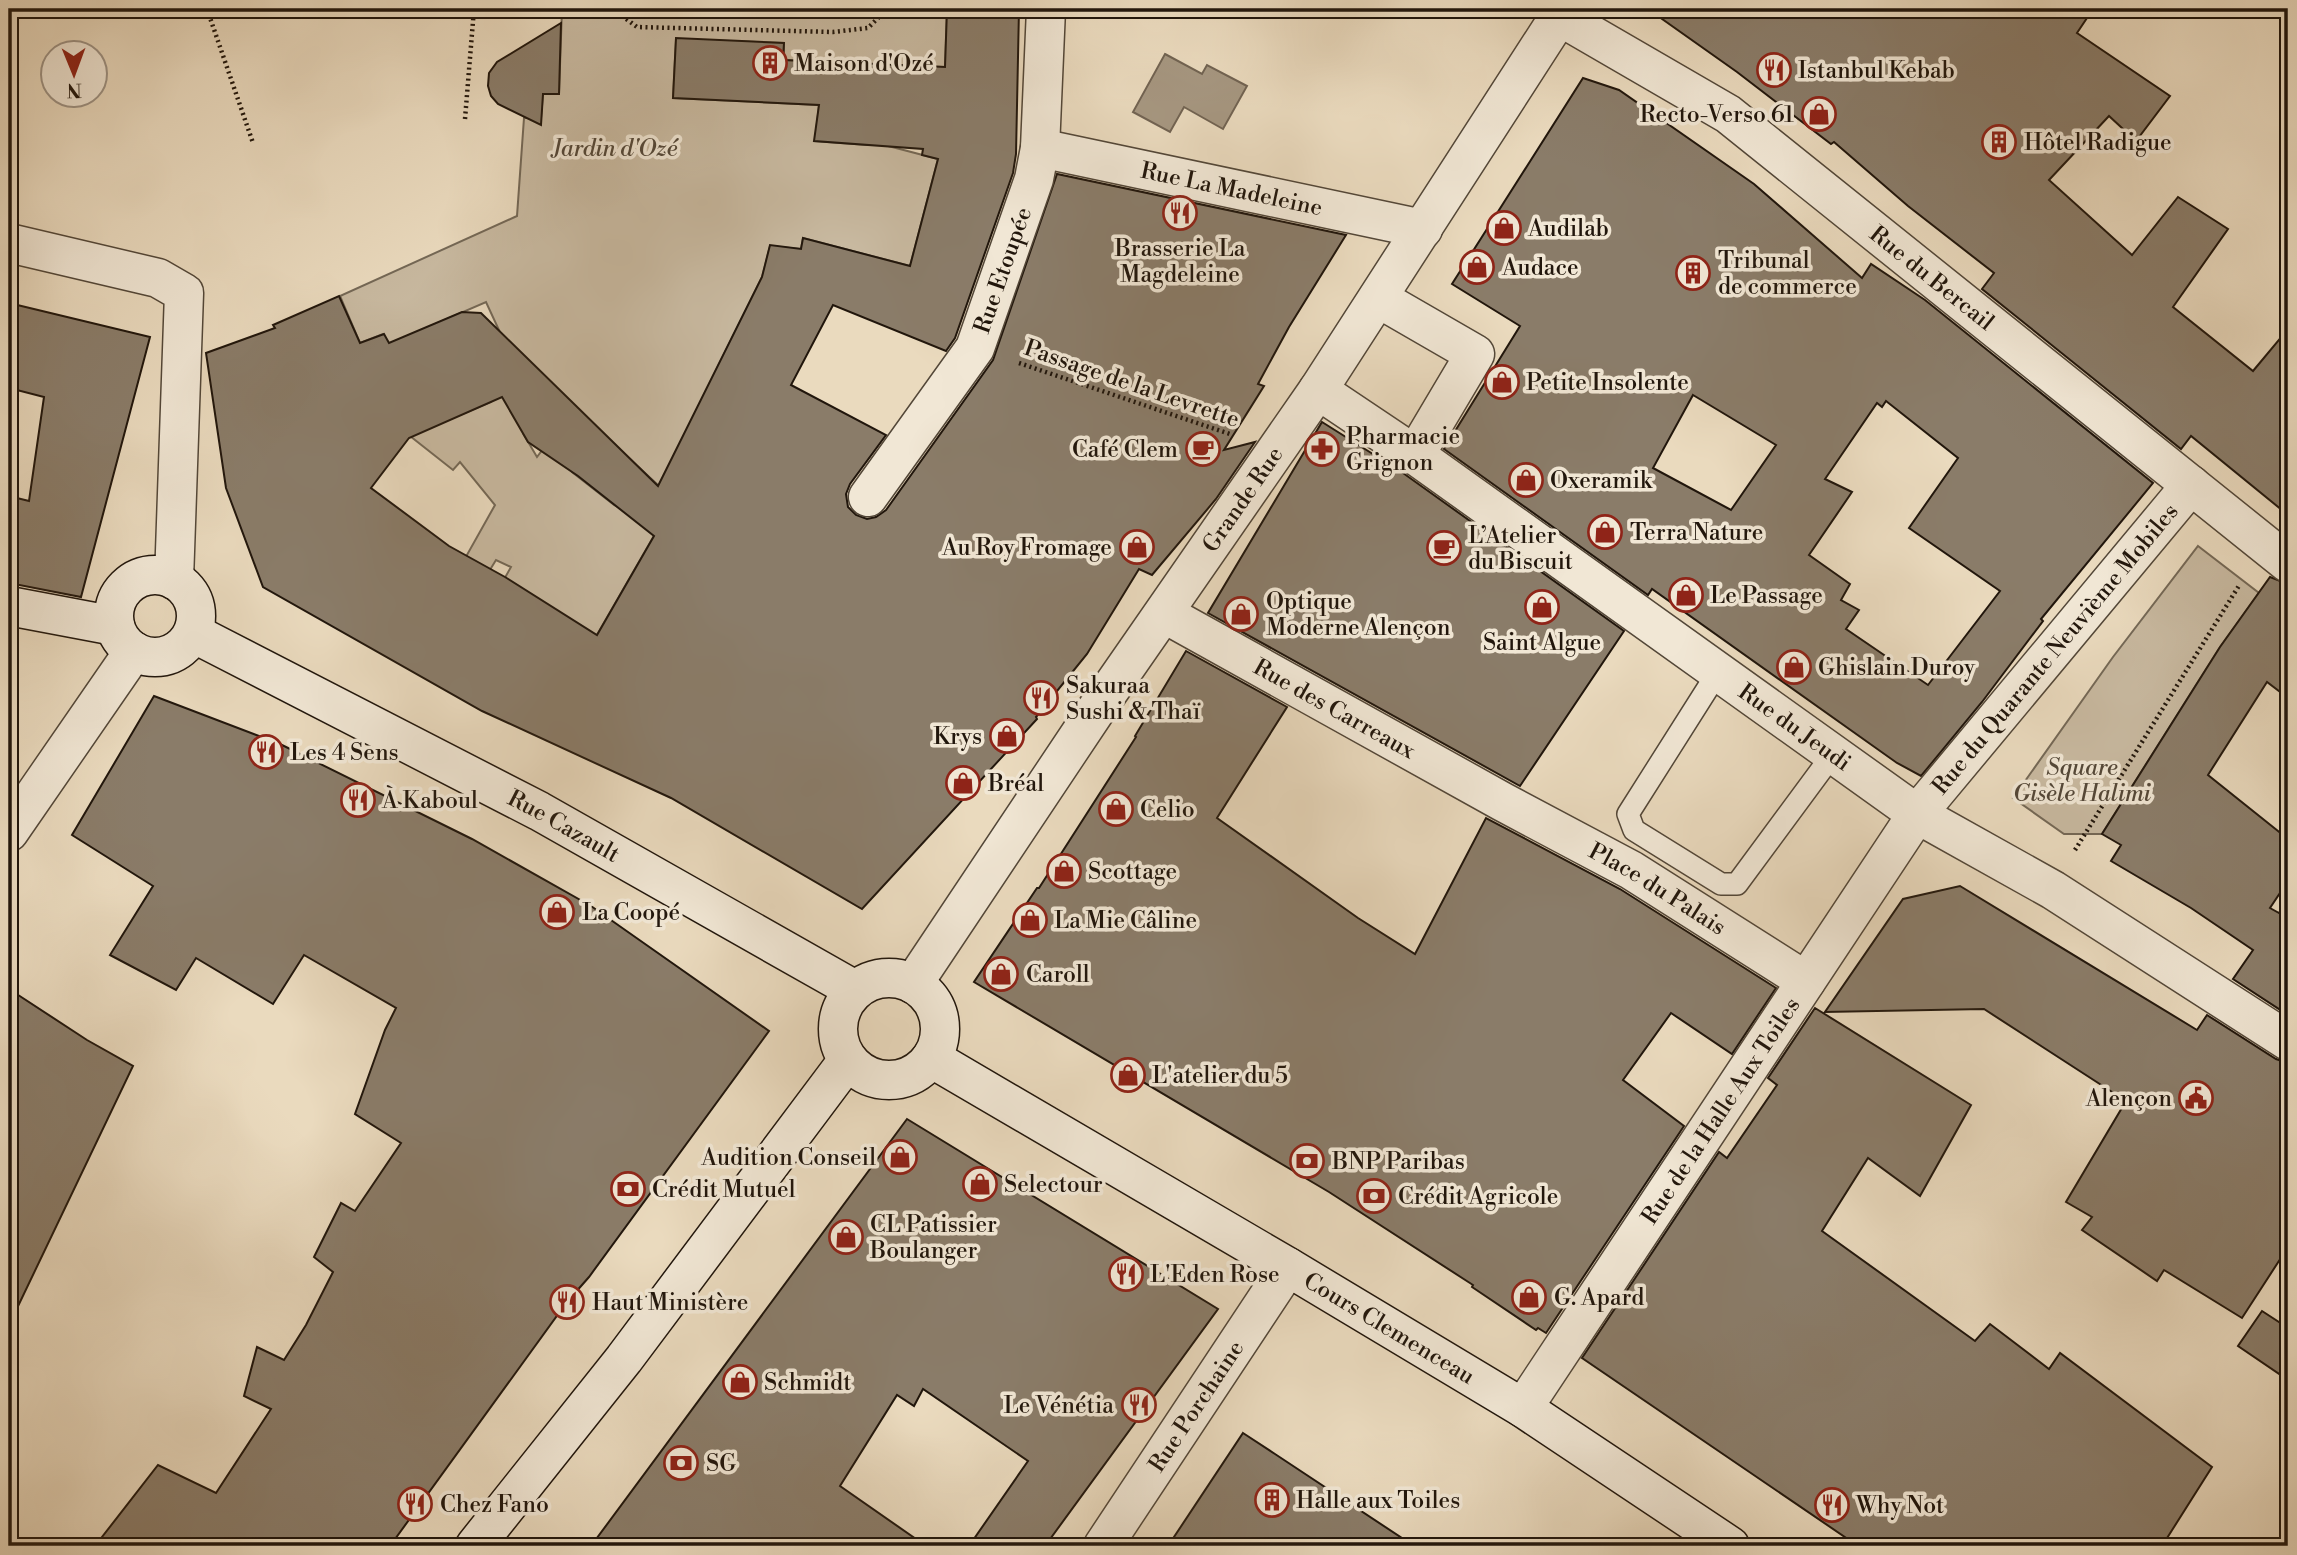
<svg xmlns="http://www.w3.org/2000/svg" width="2297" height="1555" font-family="'Libre Bodoni',serif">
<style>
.green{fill:#c8b9a0;stroke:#746856;stroke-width:2}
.water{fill:#a69781;stroke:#716352;stroke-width:2}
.building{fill:#8a7c69;stroke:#21160c;stroke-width:2;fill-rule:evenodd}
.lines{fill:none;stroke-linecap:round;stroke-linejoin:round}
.lane-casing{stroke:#534738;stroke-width:24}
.street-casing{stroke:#534738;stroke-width:41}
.secondary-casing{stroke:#21160c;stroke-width:41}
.path{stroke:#21160c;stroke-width:4.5;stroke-dasharray:2 3.5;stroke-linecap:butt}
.lane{stroke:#f1e7d5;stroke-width:21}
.street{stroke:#f1e7d5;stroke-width:38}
.secondary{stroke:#f1e7d5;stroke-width:38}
.labels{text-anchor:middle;stroke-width:7;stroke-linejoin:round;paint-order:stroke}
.poi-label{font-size:23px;fill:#21160c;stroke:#f1e7d5;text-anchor:start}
.park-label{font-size:23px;font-style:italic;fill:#534738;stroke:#f1e7d5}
.street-label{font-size:23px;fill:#21160c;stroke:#f1e7d5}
</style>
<rect width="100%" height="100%" fill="#eadabe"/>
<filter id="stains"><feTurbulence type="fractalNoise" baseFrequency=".00286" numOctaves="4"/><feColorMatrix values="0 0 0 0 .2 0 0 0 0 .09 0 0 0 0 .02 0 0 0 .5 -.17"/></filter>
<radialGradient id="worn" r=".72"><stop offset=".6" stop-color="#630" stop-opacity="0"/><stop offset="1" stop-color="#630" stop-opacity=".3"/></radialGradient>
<g class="green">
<path d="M562,9H947L945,67L784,60V43L676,39L673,98L819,105L815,141L867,145L869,141L938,159L910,266L803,238L801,249L770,246L762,277L659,486L599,430L524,435L537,457L552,437L572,472L614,505L659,527L590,647L502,583L511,567L496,560L477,591L454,578L495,505L460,462L453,470L410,436L491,402L489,395L522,380L486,302L389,344L383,334L360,343L340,296L517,216L524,118H541L543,94H559Z"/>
<path d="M2198,546L2259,593L2220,647L2102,834H2064L2013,798L2113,657Z"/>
</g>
<path class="water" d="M1165,54L1202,74L1207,65L1247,86L1223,129L1184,107L1170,132L1133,112Z"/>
<g class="building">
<path d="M947,9H1019L1016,154L1013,173L955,338L946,351L833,305L791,385L886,435L850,484L846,494L848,507L856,515L867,519L876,517L886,510L993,360L1057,174L1346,235L1289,327L1258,384L1264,386L1224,450L1255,442L1216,499L1152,575L1139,569L1087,654L1036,717L1037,719L862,909L671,798L482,711L263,587L226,488L206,353L275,328L273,325L339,296L360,343L384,334L389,343L462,312L481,313L658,486L762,277L770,245L801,249L803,238L910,266L938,159L922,155L923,149L814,141L819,105L673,98L676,38L784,43L783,60L945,67ZM502,397L528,442L578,476L654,536L597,635L505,577L449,546L371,488L409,438Z"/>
<path d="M1648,9H2093L2077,33L2170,96L2136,141L2109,116L2049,180L2132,255L2178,197L2228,229L2173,307L2253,371L2288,329V515L2191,436L2181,449L1982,289L1994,273L1908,206L1834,142L1831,144L1737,72Z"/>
<path d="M561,23L559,94H543L541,125L498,104L491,96L488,86L489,73L497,62Z"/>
<path d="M1583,78L1619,90L1754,184L1862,278L1871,264L1925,300L2153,483L2041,619L2043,621L1982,702L1921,776L1897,763L1652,589L1648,595L1444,449L1520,326L1452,284ZM1693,395L1776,445L1731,510L1653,468ZM1886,401L1958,458L1909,528L2000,591L1928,685L1846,629L1859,610L1841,600L1850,584L1809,555L1852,492L1825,479L1877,403L1882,407Z"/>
<path d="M9,303L150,337L81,597L9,583V496L29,501L44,397L9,388Z"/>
<path d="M1322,422L1403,473L1624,631L1520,786L1208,613Z"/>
<path d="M2270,577L2288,584V698L2267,682L2208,775L2288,839V881L2270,908L2279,913L2288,900V1015L2233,979L2253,950L2191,908L2111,861L2121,845L2102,834L2220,647Z"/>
<path d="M1186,651L1287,707L1217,818L1358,918L1415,954L1486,818L1620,889L1776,988L1732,1054L1671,1013L1623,1080L1684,1126L1546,1333L1538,1328L1536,1330L1472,1287L1473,1285L1329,1192L974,982L1037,888H1039L1136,737L1135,736Z"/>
<path d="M154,696L280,744L472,839L591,906L769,1031L589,1277L567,1302L390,1546H95L158,1465L216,1493L271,1409L244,1396L257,1347L284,1360L306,1325L333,1272L314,1257L341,1203L355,1211L401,1143L355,1114L385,1030L396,1008L304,955L273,1004L196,958L176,990L110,955L153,886L72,835Z"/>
<path d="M1960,886L2197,1030L2207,1015L2276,1059L2288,1063V1247L2242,1318L2164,1270L2157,1281L2082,1230L2092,1217L2066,1202L2126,1101L1984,1009L1825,1012L1903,899Z"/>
<path d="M9,989L87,1040L133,1066L9,1325Z"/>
<path d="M1815,1008L1971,1105L1920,1196L1868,1158L1822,1231L1975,1341L1990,1324L2049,1369L2060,1353L2212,1467L2162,1546H1858L1582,1358L1719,1152L1727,1158L1777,1085L1768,1078Z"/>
<path d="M907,1119L1218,1309L1045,1546H969L1028,1461L923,1389L914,1406L897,1395L840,1486L926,1546H591Z"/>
<path d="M2262,1311L2288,1328V1380L2238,1346Z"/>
<path d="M1243,1433L1275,1454L1414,1546H1168Z"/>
</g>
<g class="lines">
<g class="lane-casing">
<path id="lane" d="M1718,672L1628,814L1634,830L1721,884H1737L1833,754"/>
</g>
<g class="street-casing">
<g id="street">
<path id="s1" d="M1559,16L1728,114L2288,563"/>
<path id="s2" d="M1040,148L1423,229"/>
<path d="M9,243L158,278L184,293L174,580"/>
<path d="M1378,298L1475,354L1415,455"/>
<path id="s3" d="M1318,390L1415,455L1917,814L2053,890L2288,1041"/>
<path id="s4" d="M868,497L975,348L1034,179L1040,148L1046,9"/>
<path id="s5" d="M1165,614L1503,802L1631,870L1806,981"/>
<path d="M9,832L134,651"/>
<path id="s6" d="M913,984L1098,707L1318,390L1564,9"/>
<path id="s7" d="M1523,1408L1917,814L2191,485"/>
<path id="s8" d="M1103,1546L1288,1267"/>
</g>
</g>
<g class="secondary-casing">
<g id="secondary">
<circle cx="155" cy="616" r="41"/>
<path d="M9,606L115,626"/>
<path id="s9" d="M193,633L539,811L855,990"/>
<circle cx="889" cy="1029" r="51"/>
<path id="s10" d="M931,1058L1288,1267L1523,1408L1730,1546"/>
<path d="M475,1546L624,1359L848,1060"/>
</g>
</g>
<g class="path">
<path d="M207,9L253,143"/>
<path d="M613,9L637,27L833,32L868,28L887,9"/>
<path d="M465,119L474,9"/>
<path d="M1019,363L1230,434"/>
<path d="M2075,850L2240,584"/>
</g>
<use href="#lane" class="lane"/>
<use href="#street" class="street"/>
<use href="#secondary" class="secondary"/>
</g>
<defs>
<g id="building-ring" transform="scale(1.75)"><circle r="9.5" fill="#f1e7d5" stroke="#8f2418" stroke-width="1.5"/><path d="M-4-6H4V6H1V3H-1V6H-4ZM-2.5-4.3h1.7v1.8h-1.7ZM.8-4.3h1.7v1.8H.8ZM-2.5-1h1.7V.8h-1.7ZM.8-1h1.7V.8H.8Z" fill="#8f2418"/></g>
<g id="restaurant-ring" transform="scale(1.75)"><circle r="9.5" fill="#f1e7d5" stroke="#8f2418" stroke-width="1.5"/><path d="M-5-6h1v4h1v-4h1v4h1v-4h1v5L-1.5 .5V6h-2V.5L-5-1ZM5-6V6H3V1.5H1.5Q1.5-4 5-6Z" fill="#8f2418"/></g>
<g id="shop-ring" transform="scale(1.75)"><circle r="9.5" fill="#f1e7d5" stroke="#8f2418" stroke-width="1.5"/><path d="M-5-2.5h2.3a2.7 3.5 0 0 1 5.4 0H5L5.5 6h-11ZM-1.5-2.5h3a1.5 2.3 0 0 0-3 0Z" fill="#8f2418"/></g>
<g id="cafe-ring" transform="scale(1.75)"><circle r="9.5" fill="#f1e7d5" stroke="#8f2418" stroke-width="1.5"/><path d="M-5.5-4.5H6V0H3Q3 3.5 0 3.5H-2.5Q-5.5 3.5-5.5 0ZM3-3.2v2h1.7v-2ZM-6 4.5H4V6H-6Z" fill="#8f2418"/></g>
<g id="pharmacy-ring" transform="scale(1.75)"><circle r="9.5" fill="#f1e7d5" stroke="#8f2418" stroke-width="1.5"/><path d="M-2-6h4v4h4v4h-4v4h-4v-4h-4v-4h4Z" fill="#8f2418"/></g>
<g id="civic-ring" transform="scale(1.75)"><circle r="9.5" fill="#f1e7d5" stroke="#8f2418" stroke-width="1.5"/><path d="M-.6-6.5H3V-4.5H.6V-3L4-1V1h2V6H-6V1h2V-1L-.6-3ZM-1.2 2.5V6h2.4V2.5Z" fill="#8f2418"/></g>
<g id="bank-ring" transform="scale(1.75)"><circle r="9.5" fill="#f1e7d5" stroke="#8f2418" stroke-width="1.5"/><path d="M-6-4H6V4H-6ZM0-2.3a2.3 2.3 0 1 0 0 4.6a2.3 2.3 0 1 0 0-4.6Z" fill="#8f2418"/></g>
</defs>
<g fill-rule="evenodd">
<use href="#building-ring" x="770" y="63"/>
<use href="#restaurant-ring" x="1774" y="70"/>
<use href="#shop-ring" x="1819" y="114"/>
<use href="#building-ring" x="1999" y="142"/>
<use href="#restaurant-ring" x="1180" y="213"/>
<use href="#shop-ring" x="1504" y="228"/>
<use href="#shop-ring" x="1477" y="267"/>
<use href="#building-ring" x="1693" y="273"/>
<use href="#shop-ring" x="1502" y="382"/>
<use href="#cafe-ring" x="1203" y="449"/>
<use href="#pharmacy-ring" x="1322" y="449"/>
<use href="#shop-ring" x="1526" y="480"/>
<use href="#shop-ring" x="1605" y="532"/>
<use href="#shop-ring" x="1137" y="547"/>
<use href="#cafe-ring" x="1444" y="548"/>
<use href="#shop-ring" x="1686" y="595"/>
<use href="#shop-ring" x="1542" y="607"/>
<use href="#shop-ring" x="1241" y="614"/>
<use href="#shop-ring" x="1794" y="667"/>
<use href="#restaurant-ring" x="1041" y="698"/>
<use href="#shop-ring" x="1007" y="736"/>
<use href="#restaurant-ring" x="266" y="752"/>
<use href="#shop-ring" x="963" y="783"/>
<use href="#restaurant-ring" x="358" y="800"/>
<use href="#shop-ring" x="1116" y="809"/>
<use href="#shop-ring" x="1064" y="871"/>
<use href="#shop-ring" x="557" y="912"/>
<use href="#shop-ring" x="1030" y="920"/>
<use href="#shop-ring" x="1001" y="974"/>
<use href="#shop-ring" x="1128" y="1075"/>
<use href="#civic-ring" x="2196" y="1098"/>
<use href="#shop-ring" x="900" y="1157"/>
<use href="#bank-ring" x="1307" y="1161"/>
<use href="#shop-ring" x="980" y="1184"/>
<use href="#bank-ring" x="628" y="1189"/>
<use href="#bank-ring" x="1374" y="1196"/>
<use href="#shop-ring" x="846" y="1237"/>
<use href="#restaurant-ring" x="1126" y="1274"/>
<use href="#shop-ring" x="1529" y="1297"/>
<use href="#restaurant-ring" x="567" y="1302"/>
<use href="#shop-ring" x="740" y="1382"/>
<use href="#restaurant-ring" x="1139" y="1405"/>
<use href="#bank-ring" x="681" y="1463"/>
<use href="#building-ring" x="1272" y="1500"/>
<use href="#restaurant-ring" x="415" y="1504"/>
<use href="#restaurant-ring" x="1832" y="1505"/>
</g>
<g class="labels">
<g class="poi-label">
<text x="794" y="71">Maison d'Ozé</text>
<text x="1798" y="78">Istanbul Kebab</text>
<text x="1794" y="122" text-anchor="end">Recto-Verso 61</text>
<text x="2024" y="150">Hôtel Radigue</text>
<text x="1528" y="236">Audilab</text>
<text x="1180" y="256" text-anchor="middle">Brasserie La<tspan x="1180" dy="26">Magdeleine</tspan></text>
<text x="1718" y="268">Tribunal<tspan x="1718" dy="26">de commerce</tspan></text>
<text x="1502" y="275">Audace</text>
<text x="1526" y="390">Petite Insolente</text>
<text x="1346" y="444">Pharmacie<tspan x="1346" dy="26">Grignon</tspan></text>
<text x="1178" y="457" text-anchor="end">Café Clem</text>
<text x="1550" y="488">Oxeramik</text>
<text x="1630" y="540">Terra Nature</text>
<text x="1468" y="543">L’Atelier<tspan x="1468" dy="26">du Biscuit</tspan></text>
<text x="1112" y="555" text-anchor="end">Au Roy Fromage</text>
<text x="1710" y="603">Le Passage</text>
<text x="1266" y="609">Optique<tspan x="1266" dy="26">Moderne Alençon</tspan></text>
<text x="1542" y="650" text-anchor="middle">Saint Algue</text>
<text x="1818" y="675">Ghislain Duroy</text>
<text x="1066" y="693">Sakuraa<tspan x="1066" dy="26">Sushi &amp; Thaï</tspan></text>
<text x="982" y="744" text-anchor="end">Krys</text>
<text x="290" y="760">Les 4 Sens</text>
<text x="988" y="791">Bréal</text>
<text x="382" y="808">À Kaboul</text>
<text x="1140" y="817">Celio</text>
<text x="1088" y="879">Scottage</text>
<text x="582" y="920">La Coopé</text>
<text x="1054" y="928">La Mie Câline</text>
<text x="1026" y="982">Caroll</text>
<text x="1152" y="1083">L'atelier du 5</text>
<text x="2172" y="1106" text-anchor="end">Alençon</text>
<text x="876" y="1165" text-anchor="end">Audition Conseil</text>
<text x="1332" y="1169">BNP Paribas</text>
<text x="1004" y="1192">Selectour</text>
<text x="652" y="1197">Crédit Mutuel</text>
<text x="1398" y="1204">Crédit Agricole</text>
<text x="870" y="1232">CL Patissier<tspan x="870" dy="26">Boulanger</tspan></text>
<text x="1150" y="1282">L'Eden Rose</text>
<text x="1554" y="1305">G. Apard</text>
<text x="592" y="1310">Haut Ministère</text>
<text x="764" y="1390">Schmidt</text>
<text x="1114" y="1413" text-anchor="end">Le Vénétia</text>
<text x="706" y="1471">SG</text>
<text x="1296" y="1508">Halle aux Toiles</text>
<text x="440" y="1512">Chez Fano</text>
<text x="1856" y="1513">Why Not</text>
</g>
<g class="park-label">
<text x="615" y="156">Jardin d'Ozé</text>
<text x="2082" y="775">Square<tspan x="2082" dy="26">Gisèle Halimi</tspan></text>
</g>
<g class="street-label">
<text dy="8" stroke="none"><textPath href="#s2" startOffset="196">Rue La Madeleine</textPath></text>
<text dy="8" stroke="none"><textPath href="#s4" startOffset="266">Rue Etoupée</textPath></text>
<text dy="8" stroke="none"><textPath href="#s1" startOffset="457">Rue du Bercail</textPath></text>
<text transform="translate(1132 383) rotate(19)" y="8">Passage de la Levrette</text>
<text dy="8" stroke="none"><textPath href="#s6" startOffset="586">Grande Rue</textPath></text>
<text dy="8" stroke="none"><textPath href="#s7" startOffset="928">Rue du Quarante Neuvième Mobiles</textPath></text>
<text dy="8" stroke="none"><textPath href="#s5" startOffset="194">Rue des Carreaux</textPath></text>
<text dy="8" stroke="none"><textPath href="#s3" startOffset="584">Rue du Jeudi</textPath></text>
<text dy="8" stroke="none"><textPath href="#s9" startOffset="418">Rue Cazault</textPath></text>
<text dy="8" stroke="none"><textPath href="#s5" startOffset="564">Place du Palais</textPath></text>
<text dy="8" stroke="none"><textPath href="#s7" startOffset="357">Rue de la Halle Aux Toiles</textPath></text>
<text dy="8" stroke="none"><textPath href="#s10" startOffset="532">Cours Clemenceau</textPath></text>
<text dy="8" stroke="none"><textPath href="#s8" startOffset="168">Rue Porchaine</textPath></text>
</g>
</g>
<rect width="2297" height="1555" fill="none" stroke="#eadabe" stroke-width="35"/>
<rect x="10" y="10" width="2276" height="1534" fill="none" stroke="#21160c" stroke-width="3.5"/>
<rect x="18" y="18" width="2262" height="1520" fill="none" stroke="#21160c" stroke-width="2"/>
<g transform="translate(74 74) rotate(179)"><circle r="33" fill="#f1e7d5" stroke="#9e9385" stroke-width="2"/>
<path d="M0-5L12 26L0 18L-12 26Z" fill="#8f2418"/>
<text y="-10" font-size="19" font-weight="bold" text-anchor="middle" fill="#21160c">N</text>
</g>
<rect width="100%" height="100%" filter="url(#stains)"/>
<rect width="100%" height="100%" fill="url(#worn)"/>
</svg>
